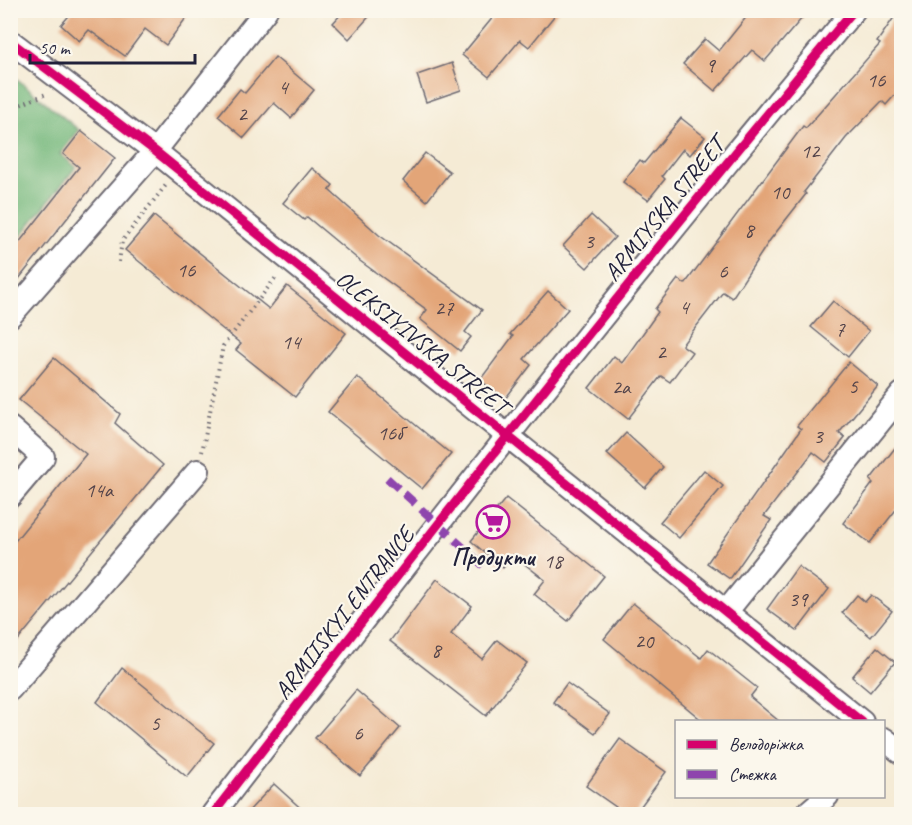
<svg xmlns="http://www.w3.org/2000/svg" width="912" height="825" font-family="Caveat,sans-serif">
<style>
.forest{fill:#73b77a;stroke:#4a6c5a;stroke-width:1.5}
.building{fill:#e3a578}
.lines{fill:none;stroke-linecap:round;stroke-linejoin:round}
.minor-casing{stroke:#6c6871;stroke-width:26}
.path{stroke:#6c6871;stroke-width:4;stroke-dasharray:1.5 4.5;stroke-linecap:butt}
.minor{stroke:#fff;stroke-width:22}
.quiet{stroke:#8e44ad;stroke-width:8;stroke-dasharray:15 8;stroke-linecap:butt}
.cycleway-casing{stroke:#fbf7ec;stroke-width:13}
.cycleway{stroke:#d6006c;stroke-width:9}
.labels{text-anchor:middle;stroke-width:4.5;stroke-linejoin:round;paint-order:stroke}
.number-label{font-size:21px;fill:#52434a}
.street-label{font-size:24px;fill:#22223b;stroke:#fbf7ec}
.poi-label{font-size:24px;font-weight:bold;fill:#22223b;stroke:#fbf7ec}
</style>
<rect width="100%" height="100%" fill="#fbf7ec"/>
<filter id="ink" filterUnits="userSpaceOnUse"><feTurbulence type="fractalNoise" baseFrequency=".0167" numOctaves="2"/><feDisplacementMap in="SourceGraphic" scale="12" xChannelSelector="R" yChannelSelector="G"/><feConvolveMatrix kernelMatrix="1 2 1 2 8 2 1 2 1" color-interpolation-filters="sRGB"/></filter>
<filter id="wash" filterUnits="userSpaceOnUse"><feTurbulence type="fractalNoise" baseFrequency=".008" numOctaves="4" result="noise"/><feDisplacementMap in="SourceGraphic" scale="24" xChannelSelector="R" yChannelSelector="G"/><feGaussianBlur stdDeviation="1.35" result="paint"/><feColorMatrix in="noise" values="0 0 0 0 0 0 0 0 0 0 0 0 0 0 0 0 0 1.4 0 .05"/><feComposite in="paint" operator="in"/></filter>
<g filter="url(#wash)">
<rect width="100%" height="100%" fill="#f5ebd5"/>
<path class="forest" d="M11,74L79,130L60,154L76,167L11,248Z"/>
<g id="blocks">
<g class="building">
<path d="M74,10H192L166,45L145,29L125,56L89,30L79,41L61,25Z"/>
<path d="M345,10H375L349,39L333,23Z"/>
<path d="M499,10H559L529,47L520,40L489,77L462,55Z"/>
<path d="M752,10H809L765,61L752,50L715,91L683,64L705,39L719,51Z"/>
<path d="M899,10H902V87L886,105L882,101L846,138L804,192L806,194L770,240L732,298L723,292L682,345L692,352L670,382L661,376L628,419L589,388L614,356L622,363L658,312L655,309L678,279L685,284L803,126L806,128L880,44L877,42Z"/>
<path d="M275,57L314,90L291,118L274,103L244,138L218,116L240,89L245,93Z"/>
<path d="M452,63L461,90L426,102L417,75Z"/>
<path d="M681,118L705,137L690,155L683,149L662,176L665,179L648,200L623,182L640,160L644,163Z"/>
<path d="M81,131L115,158L10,290V254L79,167L63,154Z"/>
<path d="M425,153L450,172L427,201L403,181Z"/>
<path d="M312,168L333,185L329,190L379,235L482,310L465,332L471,337L460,351L420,319L427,310L360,261L307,217L304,220L283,203Z"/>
<path d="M591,215L615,237L587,268L563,246Z"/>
<path d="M154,216L269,309L287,286L346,333L295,397L236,350L241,344L125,250Z"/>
<path d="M548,291L568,309L524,359L531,365L505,399L480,380L513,336L510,334Z"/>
<path d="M833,301L869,331L848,357L811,327Z"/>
<path d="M54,358L120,414L115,423L163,465L10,650V547L86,454L19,400Z"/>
<path d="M849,362L878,386L839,433L845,438L826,462L813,452L764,516L771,520L730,579L707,563L801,429L797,426Z"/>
<path d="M357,377L451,454L422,489L328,412Z"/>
<path d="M626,433L663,467L645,488L607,454Z"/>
<path d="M902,439V502L870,543L843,523L873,483L870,480Z"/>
<path d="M704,470L723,486L679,538L660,522Z"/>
<path d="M506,498L604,576L568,621L534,594L545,580L513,555L503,568L471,541Z"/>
<path d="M798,566L829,589L797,631L767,609Z"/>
<path d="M437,579L472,606L451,634L482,659L497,640L527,663L486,716L390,641Z"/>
<path d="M857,595L865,602L871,595L892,611L871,637L842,613Z"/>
<path d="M633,603L701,658L708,649L757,688L750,697L780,722H704L604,639Z"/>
<path d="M877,647L895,662L870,692L852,677Z"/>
<path d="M122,668L214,743L187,777L97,702Z"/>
<path d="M567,683L610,714L595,733L553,702Z"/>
<path d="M356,690L400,728L360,776L315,738Z"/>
<path d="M620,739L666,772L635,814H626L586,786Z"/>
<path d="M274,784L307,814H246Z"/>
</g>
</g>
</g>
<g filter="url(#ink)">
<use href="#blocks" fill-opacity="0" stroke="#6c6871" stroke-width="1.5"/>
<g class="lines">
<g class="minor-casing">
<g id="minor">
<path d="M10,41L155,151L862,722"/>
<path d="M10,316L155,151L266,10"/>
<path d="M10,428L43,457L10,496"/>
<path d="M726,612L902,394"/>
<path d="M10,689L198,471"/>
<path d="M884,739L902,753"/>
<path d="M213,814C422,543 633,273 854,10"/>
<path d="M806,814L827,796"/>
</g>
</g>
<g class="path">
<path d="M10,109L46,94"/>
<path d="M119,262L122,241L166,185"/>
<path d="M202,452L223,346L277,276"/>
</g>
<use href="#minor" class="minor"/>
<path class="quiet" d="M387,478L487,569"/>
<g class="cycleway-casing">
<g id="cycleway">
<path d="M10,41L155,151L862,722"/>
<path d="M213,814C422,543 633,273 854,10"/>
</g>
</g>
<use href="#cycleway" class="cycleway"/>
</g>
</g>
<defs>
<g id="supermarket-ring" transform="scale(1.725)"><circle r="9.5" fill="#fbf7ec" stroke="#b5179e" stroke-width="1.5"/><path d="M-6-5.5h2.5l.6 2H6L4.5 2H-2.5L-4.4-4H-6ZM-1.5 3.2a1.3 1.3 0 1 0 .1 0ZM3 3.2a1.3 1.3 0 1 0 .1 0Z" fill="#b5179e"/></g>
</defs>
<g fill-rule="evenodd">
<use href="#supermarket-ring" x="493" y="522"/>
</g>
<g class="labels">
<g class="number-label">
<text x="710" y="72">9</text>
<text x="876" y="87">16</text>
<text x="283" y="94">4</text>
<text x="242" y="121">2</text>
<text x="810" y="158">12</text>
<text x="780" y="199">10</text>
<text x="749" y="237">8</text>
<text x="589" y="248">3</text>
<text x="186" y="277">16</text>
<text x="723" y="278">6</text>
<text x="684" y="314">4</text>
<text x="444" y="315">27</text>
<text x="840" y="336">7</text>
<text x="291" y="349">14</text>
<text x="661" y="359">2</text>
<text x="853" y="393">5</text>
<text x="621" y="394">2а</text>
<text x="390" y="440">16б</text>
<text x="818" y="443">3</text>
<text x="99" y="497">14а</text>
<text x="553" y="568">18</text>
<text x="798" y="606">39</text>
<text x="644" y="648">20</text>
<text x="436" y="657">8</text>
<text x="155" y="730">5</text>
<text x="358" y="740">6</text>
</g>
<g class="street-label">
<text transform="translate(664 209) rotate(-51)" y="8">ARMIYSKA STREET</text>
<text transform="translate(422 342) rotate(39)" y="8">OLEKSIYIVSKA STREET</text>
<text transform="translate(344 613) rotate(-52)" y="8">ARMIISKYI ENTRANCE</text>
</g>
<g class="poi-label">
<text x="493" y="565">Продукти</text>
</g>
</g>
<rect width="912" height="825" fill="none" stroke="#fbf7ec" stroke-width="36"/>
<rect x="675" y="720" width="210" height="78" fill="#fbf7ec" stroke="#a4a2a5" stroke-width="1.5"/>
<rect x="687" y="740" width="30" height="9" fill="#d6006c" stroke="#a4a2a5" stroke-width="1.5"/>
<text x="729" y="750" font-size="18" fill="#22223b">Велодоріжка</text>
<rect x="687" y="770" width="30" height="9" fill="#8e44ad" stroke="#a4a2a5" stroke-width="1.5"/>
<text x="729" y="780" font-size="18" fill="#22223b">Стежка</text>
<path d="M30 54v9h165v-9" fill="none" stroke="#22223b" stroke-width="3"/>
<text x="39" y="54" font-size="18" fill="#22223b" stroke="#fbf7ec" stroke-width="4.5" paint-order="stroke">50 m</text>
</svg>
